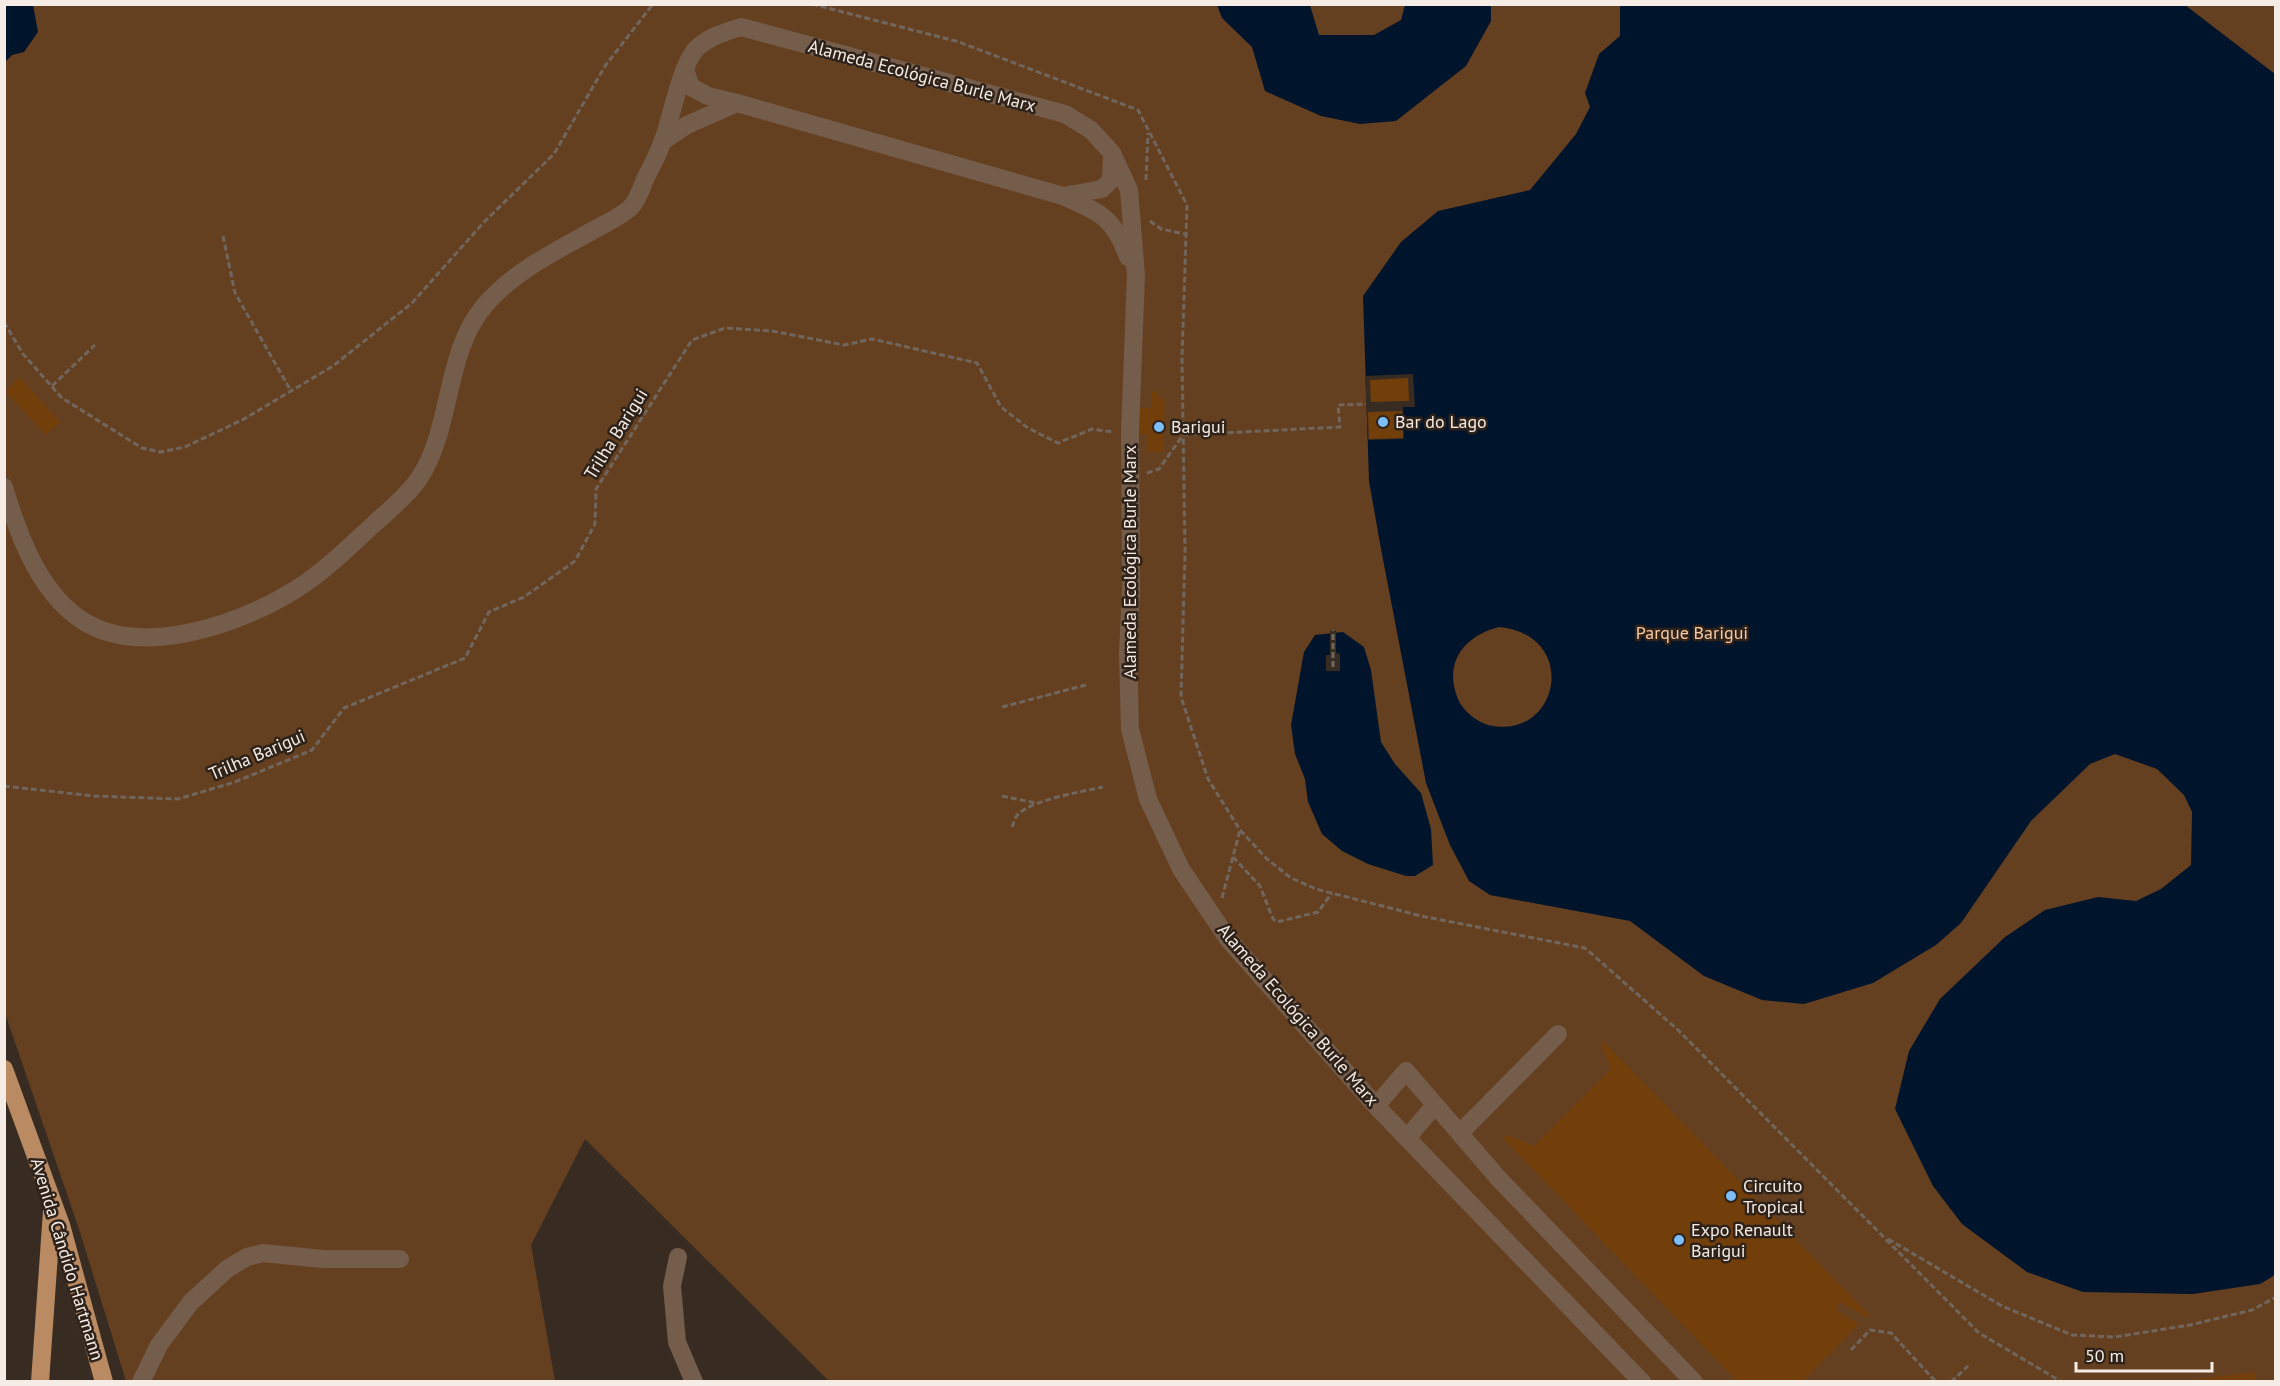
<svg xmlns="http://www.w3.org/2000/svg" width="2280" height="1386" font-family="'PT Sans',sans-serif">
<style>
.green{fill:#654020}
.water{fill:#00142b;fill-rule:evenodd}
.pier{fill:#382c22}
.building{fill:#723f0b}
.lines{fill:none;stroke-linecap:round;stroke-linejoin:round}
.path{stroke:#71665d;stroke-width:3;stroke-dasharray:6 3;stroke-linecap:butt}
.minor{stroke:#755d4b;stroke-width:18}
.major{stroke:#ba8a63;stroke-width:18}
.poi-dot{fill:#7dbef9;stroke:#2e2219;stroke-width:2}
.labels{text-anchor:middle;stroke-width:5;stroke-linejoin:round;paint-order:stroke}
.street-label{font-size:18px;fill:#f5ece6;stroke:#2e2219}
.poi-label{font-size:18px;fill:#f5ece6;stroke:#2e2219;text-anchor:start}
.park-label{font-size:18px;fill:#facaa4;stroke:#2e2219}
</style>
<rect width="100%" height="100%" fill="#382c22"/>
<path class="green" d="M4,5H2275V1381H829L585,1139L531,1245L555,1381H126L79,1229L5,1013Z"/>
<g class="water">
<path d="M5,4L33,5L38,32L24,52L12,55L5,62Z"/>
<path d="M1217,5H1310L1319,35H1374L1401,20L1405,5H1491V21L1466,66L1396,121L1360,124L1321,116L1265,91L1252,47L1222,18Z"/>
<path d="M1620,5H2185L2275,74V1275L2260,1284L2193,1294L2083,1292L2027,1272L1962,1224L1933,1186L1895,1109L1909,1051L1940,999L2005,937L2045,910L2098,897L2136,901L2161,889L2191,865L2192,812L2184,795L2157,769L2115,754L2090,764L2031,821L1961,923L1936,945L1873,983L1804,1004L1762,1000L1704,976L1630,921L1490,895L1469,881L1450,845L1426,783L1381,549L1369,481L1363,296L1401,242L1438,211L1530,190L1576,134L1590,107L1585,93L1599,54L1620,36ZM1499,627C1581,635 1559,742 1488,725C1476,721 1463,711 1458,699C1443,663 1464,636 1499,627Z"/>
<path d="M1343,632L1364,647L1371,670L1381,742L1395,764L1421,793L1431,829L1433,865L1415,876H1406L1368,864L1342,851L1322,834L1308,802L1305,779L1295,754L1291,725L1304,652L1315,635Z"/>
</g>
<g class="pier">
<path d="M1413,374L1415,407H1403L1404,439L1368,440L1365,376Z"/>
<path d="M1330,630H1336V653L1340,654V671H1326V655H1330Z"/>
</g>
<g class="building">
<path d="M19,377L60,422L46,435L6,392Z"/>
<path d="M1408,378L1409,401L1371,402L1370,380Z"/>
<path d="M1158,391V398L1165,399L1163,452H1148V434L1136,435V408H1151V392Z"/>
<path d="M1402,411L1403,438L1369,439L1368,412Z"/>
<path d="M1603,1041L1869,1315L1867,1318L1840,1302L1836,1310L1859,1324L1802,1382H1738L1503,1138L1507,1135L1534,1146L1611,1069L1601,1043Z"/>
<path d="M2255,1372L2256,1382H2197L2196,1379Z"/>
</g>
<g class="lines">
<g class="path">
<path d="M812,4L959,42L1138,110L1187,205L1182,358L1185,552L1181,697L1208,779L1240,830L1267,859L1291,878L1316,889L1421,916L1585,948L1678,1030L1979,1333L2062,1382"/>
<path d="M1146,180L1148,133"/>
<path d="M1150,221L1161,229L1185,234"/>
<path d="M223,236L235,293L291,391"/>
<path d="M4,322L23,354L62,398L142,448L161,452L185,447L244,419L333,366L412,303L484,222L554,154L605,66L653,4"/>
<path d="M52,386L95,345"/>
<path d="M1147,473L1159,469L1183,435L1340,427L1338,405L1366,404"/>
<path d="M1333,667V630"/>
<path d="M1002,707L1086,685"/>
<path d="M4,786L94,796L178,799L235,782L312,750L344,708L465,658L489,612L524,597L575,561L595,524L596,489L692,340L725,328L772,331L844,345L872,339L977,363L1001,407L1028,428L1058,443L1092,429L1113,432"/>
<path d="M1002,796L1036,803"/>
<path d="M1012,827C1014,823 1015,817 1018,814C1035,799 1081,792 1103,787"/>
<path d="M1233,857L1260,886L1273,919L1277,922L1318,912L1332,893"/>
<path d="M1222,898L1240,830"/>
<path d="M1888,1239L2002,1306L2072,1335L2115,1337L2190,1325L2252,1310L2276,1297"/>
<path d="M1851,1350L1870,1330L1891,1333L1936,1382"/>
<path d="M1951,1382L1968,1366"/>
</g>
<g class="minor">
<path d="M685,69L691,87L708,96L737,103L1063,196C1100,213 1113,216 1128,257"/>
<path d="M663,141L687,125L737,103"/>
<path d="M1063,196L1102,189L1111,180L1112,157"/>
<path d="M4,487C18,534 38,590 80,619C140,660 239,624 295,590C324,572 349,547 374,524C389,510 406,497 418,480C453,429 444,352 485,305C513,272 554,252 592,231C604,224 621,217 631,207C638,200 642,186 646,177C652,165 659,153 663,140C672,117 680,67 696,49C708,37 725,32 741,27L1065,114L1091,130L1112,153L1129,190L1136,275L1130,432L1131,589L1128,653L1130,729L1148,799L1181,869L1228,939L1376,1106L1642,1382"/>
<path d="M1376,1106L1406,1071L1499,1179L1694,1382"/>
<path d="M1460,1133L1558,1034"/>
<path d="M1407,1138L1435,1105"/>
<path d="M678,1257L672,1286L677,1342L694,1382"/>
<path d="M141,1382L159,1345L191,1302L227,1269L247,1257L263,1253L323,1259H400"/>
</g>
<g class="major">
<path d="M4,1069L61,1225L104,1382"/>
<path d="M40,1382L52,1211"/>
</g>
</g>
<g class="poi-dot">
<circle cx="1383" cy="422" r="6"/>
<circle cx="1159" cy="427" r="6"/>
<circle cx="1731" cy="1196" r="6"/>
<circle cx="1679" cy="1240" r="6"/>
</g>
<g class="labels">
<g class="street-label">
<text transform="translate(922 76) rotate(15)" y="6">Alameda Ecológica Burle Marx</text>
<text transform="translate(616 434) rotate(-58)" y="6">Trilha Barigui</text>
<text transform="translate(1130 562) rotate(-90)" y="6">Alameda Ecológica Burle Marx</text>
<text transform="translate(257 755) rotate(-23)" y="6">Trilha Barigui</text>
<text transform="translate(1298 1015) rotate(49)" y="6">Alameda Ecológica Burle Marx</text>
<text transform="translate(67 1259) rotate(73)" y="6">Avenida Cândido Hartmann</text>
</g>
<g class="poi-label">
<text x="1395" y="428">Bar do Lago</text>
<text x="1171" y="433">Barigui</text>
<text x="1743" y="1192">Circuito<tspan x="1743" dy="21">Tropical</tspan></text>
<text x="1691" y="1236">Expo Renault<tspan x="1691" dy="21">Barigui</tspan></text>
</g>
<g class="park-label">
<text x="1692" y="639">Parque Barigui</text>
</g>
</g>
<rect width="2280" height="1386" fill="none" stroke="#f5ece6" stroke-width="12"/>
<path d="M2076 1362v9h136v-9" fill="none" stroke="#f5ece6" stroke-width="3"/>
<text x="2085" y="1362" font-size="18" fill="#f5ece6" stroke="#2e2219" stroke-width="4.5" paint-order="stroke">50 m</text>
</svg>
